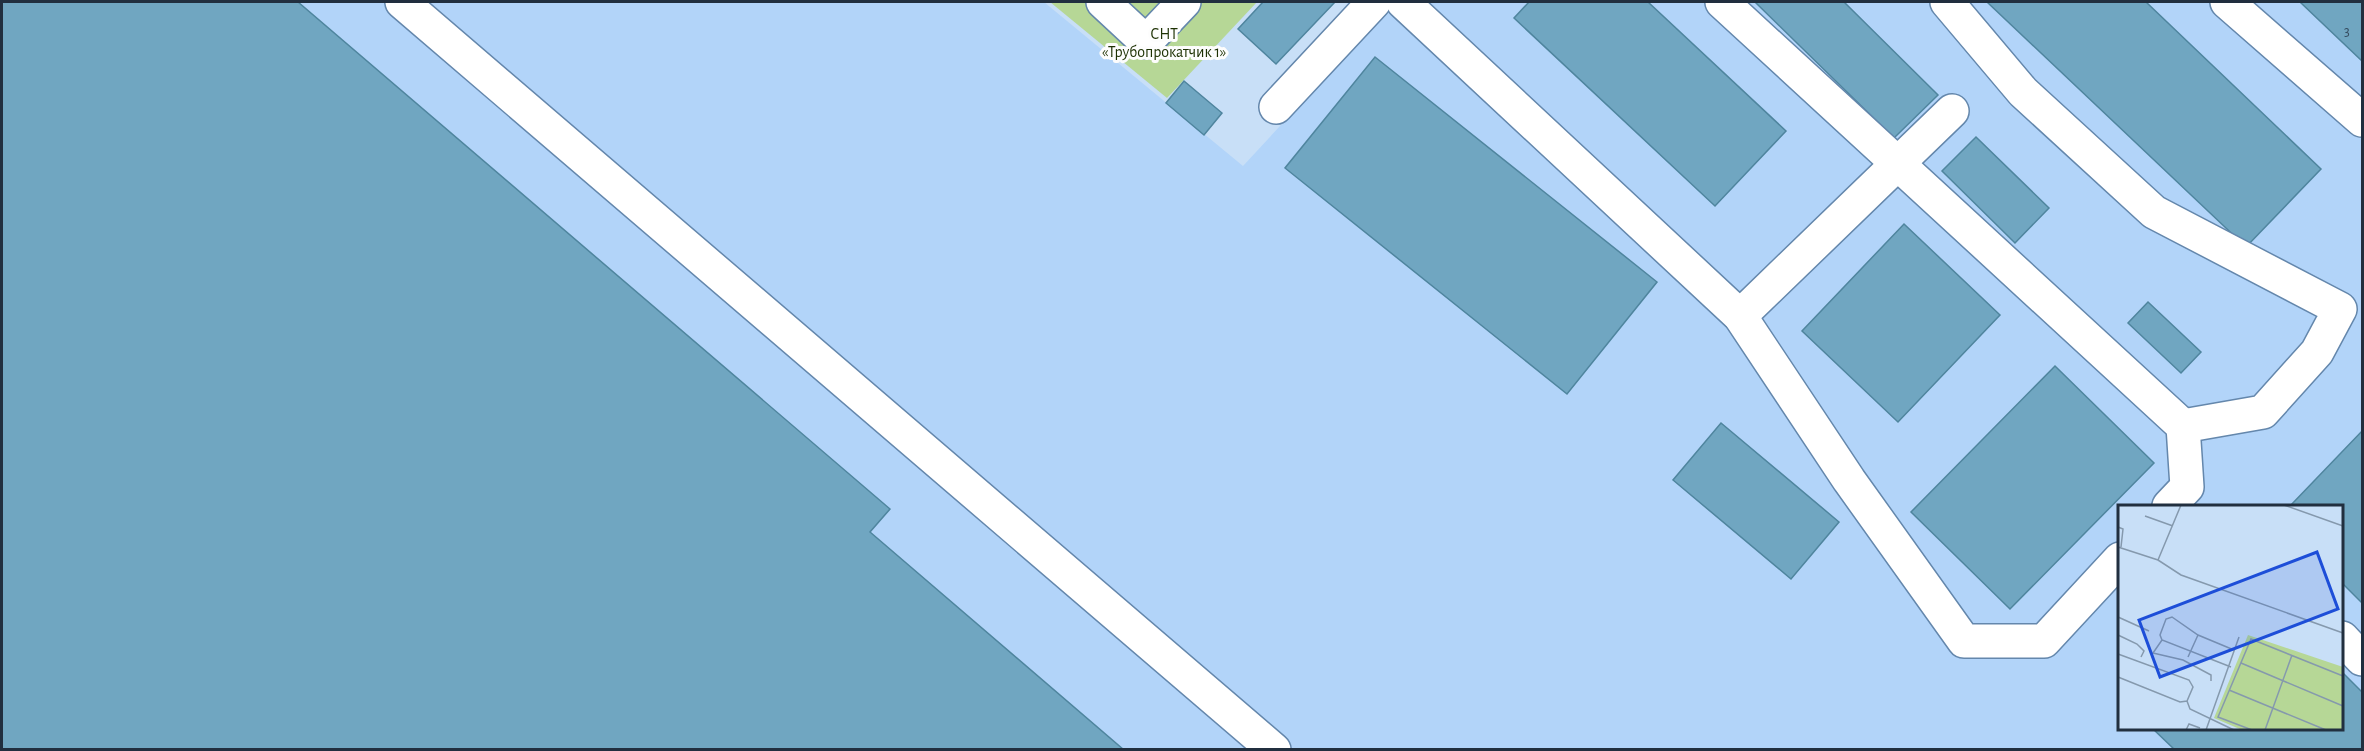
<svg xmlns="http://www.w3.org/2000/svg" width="2364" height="751" font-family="'Alegreya Sans',sans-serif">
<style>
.built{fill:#b2d4f9;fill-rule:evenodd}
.green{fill:#b6d796}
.building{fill:#70a6c1;stroke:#4f859e;stroke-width:1.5}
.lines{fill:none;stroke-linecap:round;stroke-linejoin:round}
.minor-casing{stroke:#6487ac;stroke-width:36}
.minor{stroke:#fff;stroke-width:33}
.labels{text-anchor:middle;stroke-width:6;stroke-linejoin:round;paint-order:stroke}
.number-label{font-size:14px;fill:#354d60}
.park-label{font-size:16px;fill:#1d3103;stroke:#fdfdfd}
.inset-road{fill:none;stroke:#8599ad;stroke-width:1.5}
.view{fill:#1d4ed8;fill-opacity:0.15;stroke:#1d4ed8;stroke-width:3}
.inset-edge{fill:none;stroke:#212f3f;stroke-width:3}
</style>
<rect width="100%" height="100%" fill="#c8dff7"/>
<path class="built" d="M2,2H1044L1243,166L1395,2H2362V749H2ZM2120,506H2342V728H2120Z"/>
<path class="green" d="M1050,2H1257L1167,98Z"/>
<g class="building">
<path d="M2,2H298L890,509L870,532L1124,750H2Z"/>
<path d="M1263,2H1335L1276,64L1238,29Z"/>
<path d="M1529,2H1648L1786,131L1715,206L1514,18Z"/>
<path d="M1755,2H1844L1938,95L1894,138Z"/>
<path d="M1987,2H2146L2321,169L2246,247Z"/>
<path d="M2300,2H2362V61Z"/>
<path d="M1375,57L1657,282L1567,394L1285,168Z"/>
<path d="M1184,81L1222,113L1204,135L1166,103Z"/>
<path d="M1976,137L2049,208L2015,243L1942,171Z"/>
<path d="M1904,224L2000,315L1898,422L1802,331Z"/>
<path d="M2148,302L2201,352L2181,373L2128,323Z"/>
<path d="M2055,366L2154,463L2010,609L1911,512Z"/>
<path d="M1721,423L1839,522L1791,579L1673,480Z"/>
<path d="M2362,431V603L2342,583V506H2290Z"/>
<path d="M2342,672L2362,692V750H2175L2152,728H2342Z"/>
</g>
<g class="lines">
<g class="minor-casing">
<g id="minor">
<path d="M402,2L1274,750"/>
<path d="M1103,2L1146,42L1184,2"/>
<path d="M1403,2L1740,316L1849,480L1964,641H2044L2120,559"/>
<path d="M1722,2L2183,426L2187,487L2169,506"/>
<path d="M1947,2L2023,92L2154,212L2340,309L2317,352L2263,412L2183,426"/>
<path d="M2227,2L2362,120"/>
<path d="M1276,107L1374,2"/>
<path d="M1740,316L1952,111"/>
<path d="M2342,638L2362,659"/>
</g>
</g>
<use href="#minor" class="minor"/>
</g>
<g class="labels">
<g class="number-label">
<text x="2347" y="36">3</text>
</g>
<g class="park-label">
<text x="1164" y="39">СНТ<tspan x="1164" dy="18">«Трубопрокатчик 1»</tspan></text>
</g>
</g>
<g transform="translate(2118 505)">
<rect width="225" height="225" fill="#c8dff7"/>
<path d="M130,130L225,162V225H124L96,213Z" fill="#b6d796"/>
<path class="inset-road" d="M166,0L225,21M27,11L55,21M0,22L5,24L3,42M0,42L40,55L63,70L225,128M40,55L63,0M0,112L31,126M0,130L19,139L26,146L23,152M44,135L35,148L65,155L93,170V176M0,149L71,175L75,182L69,196L62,197L0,172M70,152L80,130M123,158L225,201M113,162L44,135L42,130L48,114L54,112L80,130L116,145M111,185L208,225M69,196L72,204L116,225M68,225L71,219L82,223M88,225L121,132M134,225L100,212L133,134L225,171M147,225L174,150"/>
<path class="view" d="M199,47L220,104L42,172L21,115Z"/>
<rect width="225" height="225" class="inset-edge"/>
</g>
<rect width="2364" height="751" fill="none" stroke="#212f3f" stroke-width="6"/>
</svg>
